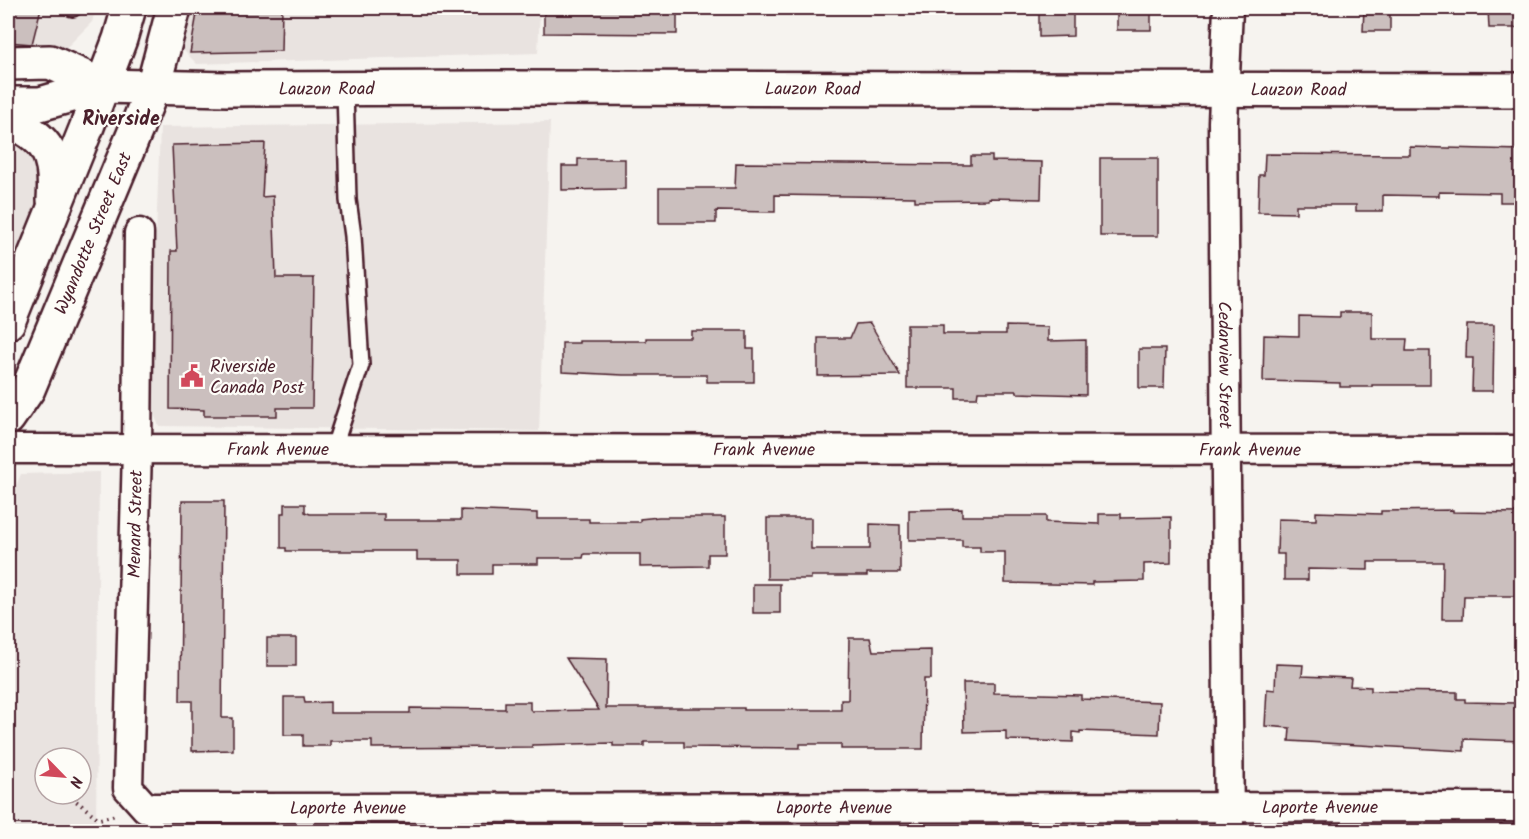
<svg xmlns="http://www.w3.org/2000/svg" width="1529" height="839" font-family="Kalam,sans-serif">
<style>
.built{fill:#e9e3e0;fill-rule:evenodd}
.building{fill:#cbbfbe;stroke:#4a1f2b;stroke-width:1.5}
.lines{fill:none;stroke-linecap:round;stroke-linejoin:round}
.lane-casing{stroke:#4a1f2b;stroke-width:20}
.street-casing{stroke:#4a1f2b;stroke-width:33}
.secondary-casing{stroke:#4a1f2b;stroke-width:38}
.path{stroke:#4a1f2b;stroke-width:4;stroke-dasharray:1.5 4.5;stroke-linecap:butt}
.lane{stroke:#fdfcf7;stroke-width:15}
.street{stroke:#fdfcf7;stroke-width:28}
.secondary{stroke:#fdfcf7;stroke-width:33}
.labels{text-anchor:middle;stroke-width:4.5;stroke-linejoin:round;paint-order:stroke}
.street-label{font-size:18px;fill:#4a1f2b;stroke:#fdfcf7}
.poi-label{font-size:18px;fill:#4a1f2b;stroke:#fdfcf7;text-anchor:start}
.neighbourhood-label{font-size:20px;font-weight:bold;fill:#4a1f2b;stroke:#fdfcf7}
</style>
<rect width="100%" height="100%" fill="#f6f3ef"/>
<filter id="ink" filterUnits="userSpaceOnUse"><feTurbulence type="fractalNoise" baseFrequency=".0167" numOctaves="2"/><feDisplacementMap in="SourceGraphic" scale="12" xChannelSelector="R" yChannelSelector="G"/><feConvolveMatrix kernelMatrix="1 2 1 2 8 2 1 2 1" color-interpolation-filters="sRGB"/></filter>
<g filter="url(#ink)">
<g class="built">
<path d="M8,8H96L92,22L67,47L8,49Z"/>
<path d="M189,8H540L538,53L197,64L180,47Z"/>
<path d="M550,122L539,431L159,426L150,405L160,127Z"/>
<path d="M8,130L33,143L48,195L8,302Z"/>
<path d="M99,472L96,831H8V505L21,474ZM45,758H81V794H45Z"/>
</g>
<g class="building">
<path d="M8,8H41L32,44L8,42Z"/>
<path d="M198,8H282L281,51L190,53Z"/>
<path d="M544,8H677V34L544,33Z"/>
<path d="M1039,8H1073V36L1039,37Z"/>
<rect x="1117" y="8" width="34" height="22"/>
<path d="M1364,8H1390V31H1363Z"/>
<path d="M1488,8H1521V28H1489Z"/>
<path d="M265,143L262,197L273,196L276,278H314L312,408H277V416H204V410L170,409L171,251H177L172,145Z"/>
<path d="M1410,147L1521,150V202H1500V193L1439,192V196L1383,195V211H1356V205H1296V213L1258,212L1259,175H1264L1265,154L1410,155Z"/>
<path d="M971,156H992V161L1042,162L1041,199L988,198V200L915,201V197L775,195V212L716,211V223H659V188H735L736,163L971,165Z"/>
<rect x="1100" y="158" width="58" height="78"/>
<path d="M578,159H625V189L562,190V166H578Z"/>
<path d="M1340,312H1372V339H1407L1406,351H1430V385H1372V387H1340V383L1263,381L1264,335L1299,336V316L1340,317Z"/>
<path d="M870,323L900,375L818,376V338H850L856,324Z"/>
<path d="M907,325H943V334H1006V326L1048,327V341L1086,340V395L1017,393V391H978L977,398H956V388H907Z"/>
<path d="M1467,325H1494L1493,391H1472L1473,358H1466Z"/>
<path d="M691,331H747V349H754V382H707V375H623L562,372V343H579V341H646V338H691Z"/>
<path d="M1139,349H1165L1164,388H1139Z"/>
<path d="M182,501H224L222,718H233V750L192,751V701H180Z"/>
<path d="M285,504H305V512L310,514H384V520H461V510L537,513V519H589V522H640V519L659,517H725V554H708V566L640,567V554H584L583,558H538V564H492V574H461V560H417V551H286V548H281V513H285Z"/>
<path d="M962,509V516H1046V522L1099,524V514H1121V518L1171,517V563L1144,564V581L1092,582V585L1005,583V552H980V547H962V540H909V510Z"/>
<path d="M1453,510V512L1520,513L1521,596H1464L1463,619H1442L1443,562H1368V570L1308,569V580H1284V554H1277L1278,519L1316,520V512L1381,514V511Z"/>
<path d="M767,518H811V549H870V524L900,525V573H867V576H811V579H767Z"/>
<rect x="753" y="584" width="27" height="29"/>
<rect x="267" y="638" width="29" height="28"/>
<path d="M849,638H870L873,651L931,650V679H924L923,749H841V744H800V748L684,747V742H644V746H613V743L532,745V747L372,748V741H330V746H303V735H284V697H304L305,703L330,702V713H410V708L505,709V702H530V709L532,711L599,710L566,658L607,659L606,708H744V710H841V700H848Z"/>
<path d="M1276,664L1303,665L1302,676L1351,678L1350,686L1371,687V691L1457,692V699H1465V702L1516,703L1515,710H1521V741L1464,739V751L1289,741L1290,728L1265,726L1267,689L1275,690Z"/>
<path d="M963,683H994V693L1081,695V699L1160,702L1159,734L1080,731V733L1073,732V742L1006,740V731L964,732Z"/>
</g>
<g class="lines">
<g class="lane-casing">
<g id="lane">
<path d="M72,8H73"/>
<path d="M333,450L361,365L353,236L348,200L345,89"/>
</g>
</g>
<g class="street-casing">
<g id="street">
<path id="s1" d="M1228,8L1223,122L1229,832"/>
<path id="s2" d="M139,233L137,449L128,788L146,808L1522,807"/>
<path id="s3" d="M8,449L1522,450"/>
</g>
</g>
<g class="secondary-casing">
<g id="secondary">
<path d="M8,63L50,62L103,86"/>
<path id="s4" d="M8,104H40L103,86L227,89L495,88L1522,90"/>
<path d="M8,120C49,138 57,156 54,200"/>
<path d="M8,322L86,129L120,39L129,8"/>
<path id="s5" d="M8,418L28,389L137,127L153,87L174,8"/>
</g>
</g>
<path class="path" d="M67,794L99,819L116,815"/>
<use href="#lane" class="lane"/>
<use href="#street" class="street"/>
<use href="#secondary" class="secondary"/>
</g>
</g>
<defs>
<g id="civic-bare" transform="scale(1.8)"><path d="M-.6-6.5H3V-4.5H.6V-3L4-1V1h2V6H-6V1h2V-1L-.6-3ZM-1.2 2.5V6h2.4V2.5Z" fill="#d1495b" stroke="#fdfcf7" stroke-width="2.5" paint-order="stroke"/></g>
</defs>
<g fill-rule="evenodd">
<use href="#civic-bare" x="192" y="376"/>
</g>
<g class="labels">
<g class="street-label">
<text dy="6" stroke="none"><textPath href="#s4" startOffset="807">Lauzon Road</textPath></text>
<text dy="6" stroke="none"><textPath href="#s4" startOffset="321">Lauzon Road</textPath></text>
<text dy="6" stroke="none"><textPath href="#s4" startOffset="1293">Lauzon Road</textPath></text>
<text dy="6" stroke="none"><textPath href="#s5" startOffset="204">Wyandotte Street East</textPath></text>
<text dy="6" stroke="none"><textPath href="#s1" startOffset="357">Cedarview Street</textPath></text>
<text dy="6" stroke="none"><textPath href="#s3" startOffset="1242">Frank Avenue</textPath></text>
<text dy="6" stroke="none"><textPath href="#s3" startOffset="270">Frank Avenue</textPath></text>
<text dy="6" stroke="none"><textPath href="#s3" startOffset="756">Frank Avenue</textPath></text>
<text transform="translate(135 524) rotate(-89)" y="6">Menard Street</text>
<text dy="6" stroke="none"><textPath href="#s2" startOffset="1270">Laporte Avenue</textPath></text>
<text dy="6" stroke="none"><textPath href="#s2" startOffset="1756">Laporte Avenue</textPath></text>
<text dy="6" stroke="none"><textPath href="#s2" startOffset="784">Laporte Avenue</textPath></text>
</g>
<g class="poi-label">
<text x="210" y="372">Riverside<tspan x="210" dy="21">Canada Post</tspan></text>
</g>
<g class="neighbourhood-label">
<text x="121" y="125">Riverside</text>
</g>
</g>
<rect width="1529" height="839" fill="none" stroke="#fdfcf7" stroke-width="30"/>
<rect x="15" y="15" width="1499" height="809" fill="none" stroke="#4a1f2b" stroke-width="2" filter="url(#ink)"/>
<g transform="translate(63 776) rotate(115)"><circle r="28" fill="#fdfcf7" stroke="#b5a4a5" stroke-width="1.5"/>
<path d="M0-4.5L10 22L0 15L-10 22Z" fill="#d1495b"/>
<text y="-9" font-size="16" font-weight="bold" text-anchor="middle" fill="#4a1f2b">N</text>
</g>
</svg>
